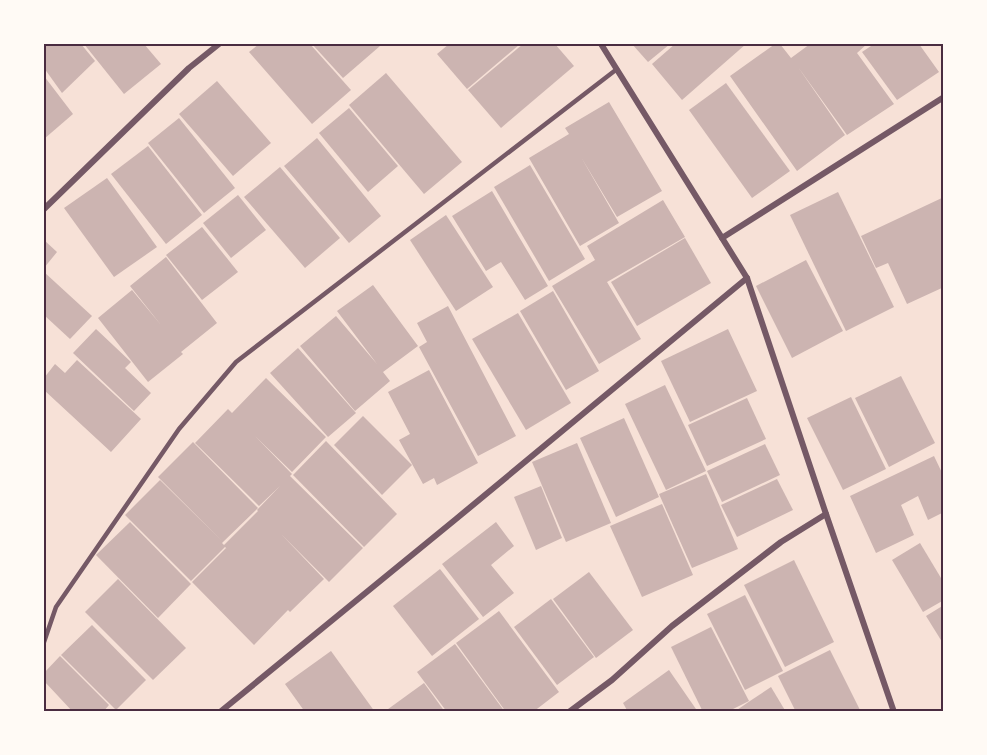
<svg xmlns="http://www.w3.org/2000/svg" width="987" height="755" font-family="Cabin,sans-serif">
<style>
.building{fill:#ccb4b1}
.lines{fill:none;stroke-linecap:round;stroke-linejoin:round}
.service{stroke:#755966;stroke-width:4.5}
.minor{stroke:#755966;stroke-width:6}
.neatline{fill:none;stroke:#4a2c40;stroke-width:2}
</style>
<rect width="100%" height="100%" fill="#f7e1d7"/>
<g class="building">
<path d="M44,44H81L95,61L62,93L44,68Z"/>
<path d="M84,44H144L161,64L124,94Z"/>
<path d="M259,44H310L351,90L312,124L249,52Z"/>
<path d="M312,44H378L380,46L343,78Z"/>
<path d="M449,44H520L467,89L437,54Z"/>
<path d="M523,44H555L574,66L501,128L468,90Z"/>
<path d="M632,44H670L648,62Z"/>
<path d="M675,44H746L682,100L652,64Z"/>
<path d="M775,44H780L791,58L810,44H867L857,53L894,104L847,135L798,67L845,135L797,171L730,76Z"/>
<path d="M874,44H919L939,72L897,100L862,52Z"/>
<path d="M386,73L462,162L424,194L349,105Z"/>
<path d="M44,76L73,114L44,139Z"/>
<path d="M217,81L271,143L233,176L179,114Z"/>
<path d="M726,83L790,171L752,198L689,110Z"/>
<path d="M609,102L662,191L617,217L581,157L619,223L580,246L529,158L569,134L565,128Z"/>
<path d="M349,108L398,166L368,192L319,133Z"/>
<path d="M179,118L235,188L204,213L148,143Z"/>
<path d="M317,138L381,216L349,243L284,166Z"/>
<path d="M148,146L202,215L166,244L111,174Z"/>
<path d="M530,165L585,259L549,281L494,187Z"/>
<path d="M280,167L340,238L305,268L244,197Z"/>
<path d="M107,178L157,247L114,277L64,208Z"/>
<path d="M492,191L548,286L525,300L501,262L486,271L452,216Z"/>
<path d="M838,192L894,307L846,331L790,215Z"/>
<path d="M238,195L266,230L231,258L203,223Z"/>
<path d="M944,197V287L907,304L888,263L876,268L861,236Z"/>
<path d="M663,200L685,237L607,282L641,339L599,364L552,286L595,260L587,246Z"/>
<path d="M446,215L493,287L456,311L410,240Z"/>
<path d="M202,227L238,272L202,300L166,255Z"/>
<path d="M685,238L711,283L637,326L611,282Z"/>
<path d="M44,240L57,252L44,268Z"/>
<path d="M166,257L217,323L181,352L183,354L148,382L98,318L132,290L161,325L130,286Z"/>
<path d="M806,260L843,331L792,358L756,286Z"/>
<path d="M44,272L92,316L70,339L44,315Z"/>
<path d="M373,285L418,346L383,372L390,381L355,411L300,346L336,316L377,364L337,311Z"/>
<path d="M553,291L599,371L566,390L520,311Z"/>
<path d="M448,306L516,436L478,456L419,347L427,342L417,323Z"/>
<path d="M518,313L571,403L526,430L472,339Z"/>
<path d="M96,329L131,362L125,368L151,393L134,411L73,353Z"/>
<path d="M728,329L757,391L690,422L661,361Z"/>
<path d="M298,348L356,413L328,437L270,373Z"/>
<path d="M77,360L141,419L111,452L44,390V378L55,364L65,373Z"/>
<path d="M429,370L478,463L437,485L434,478L423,484L399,440L410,434L388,392Z"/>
<path d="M901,376L935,443L889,467L855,398Z"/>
<path d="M266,378L326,437L292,472L255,436L292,474L290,476L363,548L329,582L281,534L324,579L290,612L288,610L254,645L192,582L226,548L255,576L225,547L191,581L125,515L160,480L221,540L158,477L193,442L258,508L222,543L224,545L258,511L257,510L280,486L259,506L195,443L228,409L232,413Z"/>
<path d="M665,385L706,471L666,490L625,404Z"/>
<path d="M851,397L886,469L843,490L807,418Z"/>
<path d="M747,398L766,439L707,466L688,425Z"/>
<path d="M363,416L412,465L382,495L334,445Z"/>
<path d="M624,418L659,497L616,517L580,438Z"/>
<path d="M326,441L397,514L364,547L293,475Z"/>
<path d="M577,443L611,523L566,542L532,462Z"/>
<path d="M765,444L780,475L722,502L707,471Z"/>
<path d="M934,456L944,477V512L928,520L918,496L901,505L914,535L876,553L850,496Z"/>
<path d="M706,474L738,549L692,568L659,494Z"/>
<path d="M777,479L793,510L737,537L721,505Z"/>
<path d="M541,486L562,538L536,550L514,497Z"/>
<path d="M662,504L693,575L642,597L610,526Z"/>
<path d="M130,522L191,584L158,618L96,555Z"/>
<path d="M496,522L514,546L491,565L514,593L483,617L442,564Z"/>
<path d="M920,543L944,583V600L923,612L892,560Z"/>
<path d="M794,560L834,642L785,667L744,585Z"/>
<path d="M440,569L479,619L432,656L393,606Z"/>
<path d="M589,572L633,630L596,658L553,599Z"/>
<path d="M118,579L186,648L153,680L85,612Z"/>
<path d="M745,595L783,671L745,690L707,614Z"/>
<path d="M551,599L594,657L557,685L514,627Z"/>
<path d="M944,605V645L926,616Z"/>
<path d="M499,611L559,692L533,712H506L456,643Z"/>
<path d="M92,625L146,680L116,710L61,655Z"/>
<path d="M711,627L749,701L727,712H703L671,647Z"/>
<path d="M455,644L505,712H447L417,672Z"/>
<path d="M830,650L861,712H796L778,676Z"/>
<path d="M331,651L375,712H305L285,684Z"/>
<path d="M60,656L109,705L103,712H73L44,681V673Z"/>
<path d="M669,670L698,712H628L623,703Z"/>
<path d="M424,683L445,712H384Z"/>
<path d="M771,687L786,712H734L750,701Z"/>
</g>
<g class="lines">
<path class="service" d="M44,642L56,607L179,429L236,362L617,69"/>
<g class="minor">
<path d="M601,44L747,278L826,514L894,712"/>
<path d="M44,209L189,68L219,44"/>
<path d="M722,238L944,97"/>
<path d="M220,712L456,519L747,278"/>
<path d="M569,712L612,680L672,626L781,542L826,514"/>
</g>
</g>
<rect width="987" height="755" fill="none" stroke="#fffaf5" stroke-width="90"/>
<rect x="45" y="45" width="897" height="665" class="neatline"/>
</svg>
